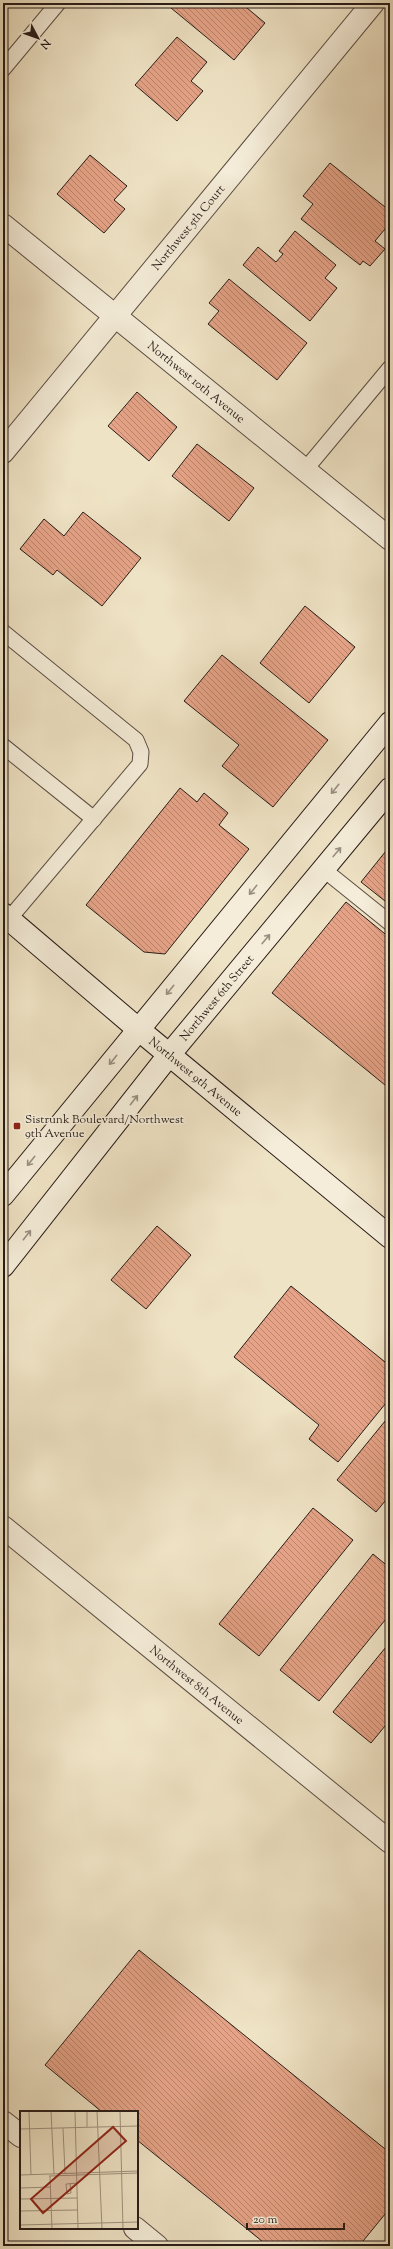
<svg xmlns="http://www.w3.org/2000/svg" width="393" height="2249" font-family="'Sorts Mill Goudy',serif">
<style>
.building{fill:url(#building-back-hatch);stroke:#281c18}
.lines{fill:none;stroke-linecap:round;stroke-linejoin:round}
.lane-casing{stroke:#5a4e43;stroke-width:17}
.street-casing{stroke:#5a4e43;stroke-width:24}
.secondary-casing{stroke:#281c18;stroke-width:24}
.lane{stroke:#f5edd9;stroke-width:15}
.street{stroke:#f5edd9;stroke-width:22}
.secondary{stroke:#f5edd9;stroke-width:22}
.oneway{stroke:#998f82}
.poi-dot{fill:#8f2418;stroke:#f5edd9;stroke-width:1.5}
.labels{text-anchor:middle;stroke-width:3;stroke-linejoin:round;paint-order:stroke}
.street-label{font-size:12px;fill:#281c18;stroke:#f5edd9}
.poi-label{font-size:12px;fill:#281c18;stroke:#f5edd9;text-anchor:start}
.inset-road{fill:none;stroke:#9f9380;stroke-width:1}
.view{fill:#8f2418;fill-opacity:0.15;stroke:#8f2418;stroke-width:2}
.inset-edge{fill:none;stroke:#281c18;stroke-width:2}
</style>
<defs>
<pattern id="building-back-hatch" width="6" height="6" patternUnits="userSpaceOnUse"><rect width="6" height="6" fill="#e6a387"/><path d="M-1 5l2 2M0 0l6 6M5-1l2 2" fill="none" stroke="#ba846d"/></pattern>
</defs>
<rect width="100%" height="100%" fill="#efe3c5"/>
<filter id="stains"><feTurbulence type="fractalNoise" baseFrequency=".005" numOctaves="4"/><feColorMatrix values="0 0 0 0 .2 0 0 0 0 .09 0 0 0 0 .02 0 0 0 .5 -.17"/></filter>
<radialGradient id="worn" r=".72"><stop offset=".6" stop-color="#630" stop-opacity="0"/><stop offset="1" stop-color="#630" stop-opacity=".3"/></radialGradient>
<g class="building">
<path d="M165,3H241L265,23L234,60Z"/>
<path d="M177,37L207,62L191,81L203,91L177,121L135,85Z"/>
<path d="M90,155L127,186L114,200L125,209L104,233L57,194Z"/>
<path d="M330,163L390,211V223L375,241L385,249L370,266L363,261L360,265L301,219L313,204L303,196Z"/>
<path d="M295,231L336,265L325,278L337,288L310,321L243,265L258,247L276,262L283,254L279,251Z"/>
<path d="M229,279L307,343L277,380L208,324L219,311L209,303Z"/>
<path d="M137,392L177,427L149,461L108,426Z"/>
<path d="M197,444L254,488L229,521L172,476Z"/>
<path d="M83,512L141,558L102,606L57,570L53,575L20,549L44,519L64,536Z"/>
<path d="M305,606L355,647L309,703L260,663Z"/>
<path d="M222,655L328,740L273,807L222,766L239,745L184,701Z"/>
<path d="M180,788L197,802L204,793L228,813L219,825L249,849L165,954L144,952L86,905Z"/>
<path d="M390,846V905L361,882Z"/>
<path d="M346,902L390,938V1079L385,1085L272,993Z"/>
<path d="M157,1226L191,1255L146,1309L111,1280Z"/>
<path d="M291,1286L390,1366V1398L338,1462L309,1439L319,1425L234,1357Z"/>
<path d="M390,1415V1495L376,1512L337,1480Z"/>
<path d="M313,1508L353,1540L259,1656L219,1624Z"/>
<path d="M373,1554L390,1568V1614L319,1701L280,1670Z"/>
<path d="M390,1642V1720L371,1743L333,1712Z"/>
<path d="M139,1950L390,2153V2208L359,2246H268L137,2140V2112H102L45,2065Z"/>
</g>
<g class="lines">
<g class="lane-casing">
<g id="lane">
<path d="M3,69L58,3"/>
<path d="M305,470L390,368"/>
<path d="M3,632L136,740L141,752L140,764L9,919"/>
<path d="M3,746L94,819"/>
<path d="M323,869L390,923"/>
</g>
</g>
<g class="street-casing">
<g id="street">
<path id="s1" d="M3,225L390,539"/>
<path id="s2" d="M3,452L373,3"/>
<path id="s3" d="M3,1527L390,1842"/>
<path d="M3,2122L21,2136"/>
<path d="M135,2228L157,2246"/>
</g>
</g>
<g class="secondary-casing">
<g id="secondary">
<path id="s4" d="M3,914L138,1029L390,1237"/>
<path d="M3,1195L390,723"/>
<path id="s5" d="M3,1266L169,1055L390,789"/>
</g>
</g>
<use href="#lane" class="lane"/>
<use href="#street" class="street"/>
<use href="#secondary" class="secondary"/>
</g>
<defs><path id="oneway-shaft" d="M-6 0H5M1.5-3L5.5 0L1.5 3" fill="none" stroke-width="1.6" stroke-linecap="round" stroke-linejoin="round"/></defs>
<g class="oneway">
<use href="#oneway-shaft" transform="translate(335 789) rotate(129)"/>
<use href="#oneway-shaft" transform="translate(337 852) rotate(-50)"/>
<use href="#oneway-shaft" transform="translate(253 890) rotate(129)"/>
<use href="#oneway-shaft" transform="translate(266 939) rotate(-50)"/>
<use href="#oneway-shaft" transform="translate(170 990) rotate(129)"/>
<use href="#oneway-shaft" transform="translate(113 1060) rotate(129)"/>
<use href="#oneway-shaft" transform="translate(134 1100) rotate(-52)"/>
<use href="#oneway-shaft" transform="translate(31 1161) rotate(129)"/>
<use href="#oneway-shaft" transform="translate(27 1235) rotate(-52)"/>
</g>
<rect class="poi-dot" x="13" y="1122" width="8" height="8" rx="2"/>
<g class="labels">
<g class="street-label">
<text dy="4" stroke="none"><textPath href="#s2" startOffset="291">Northwest 5th Court</textPath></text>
<text dy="4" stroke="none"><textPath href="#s1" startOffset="249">Northwest 10th Avenue</textPath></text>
<text dy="4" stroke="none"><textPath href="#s5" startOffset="343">Northwest 6th Street</textPath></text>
<text dy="4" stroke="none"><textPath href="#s4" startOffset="252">Northwest 9th Avenue</textPath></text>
<text dy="4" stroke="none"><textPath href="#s3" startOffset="250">Northwest 8th Avenue</textPath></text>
</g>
<g class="poi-label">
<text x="25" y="1123">Sistrunk Boulevard/Northwest<tspan x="25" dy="14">9th Avenue</tspan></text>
</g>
</g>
<g transform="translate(20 2111)">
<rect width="118" height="118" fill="#efe3c5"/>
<path class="inset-road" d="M9,0L11,64M31,0L34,63M55,0L58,118M67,0V16M77,0L82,118M100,0L103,118M43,17L45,62M0,18L118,15M0,64L118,60M29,65L118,62M30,65L32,118M50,72L51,82L47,83L46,73H47L57,72M0,77L31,76M0,88L57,87M0,100L57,99M0,114L118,111"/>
<path class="view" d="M93,16L106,30L23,102L11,88Z"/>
<rect width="118" height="118" class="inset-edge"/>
</g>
<rect width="393" height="2249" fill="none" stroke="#efe3c5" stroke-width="16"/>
<rect x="4" y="4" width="385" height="2241" fill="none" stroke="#281c18" stroke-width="2"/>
<rect x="8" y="8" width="377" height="2233" fill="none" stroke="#281c18"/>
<g transform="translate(38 38) rotate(131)" stroke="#f5edd9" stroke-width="3" paint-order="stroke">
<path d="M0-3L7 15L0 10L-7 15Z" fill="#281c18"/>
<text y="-6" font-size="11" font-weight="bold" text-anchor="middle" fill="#281c18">N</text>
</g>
<path d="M247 2223v6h97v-6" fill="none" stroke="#281c18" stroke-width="2"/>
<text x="253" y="2223" font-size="12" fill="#281c18" stroke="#f5edd9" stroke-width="3" paint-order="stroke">20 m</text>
<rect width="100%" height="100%" filter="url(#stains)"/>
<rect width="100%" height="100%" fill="url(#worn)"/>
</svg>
